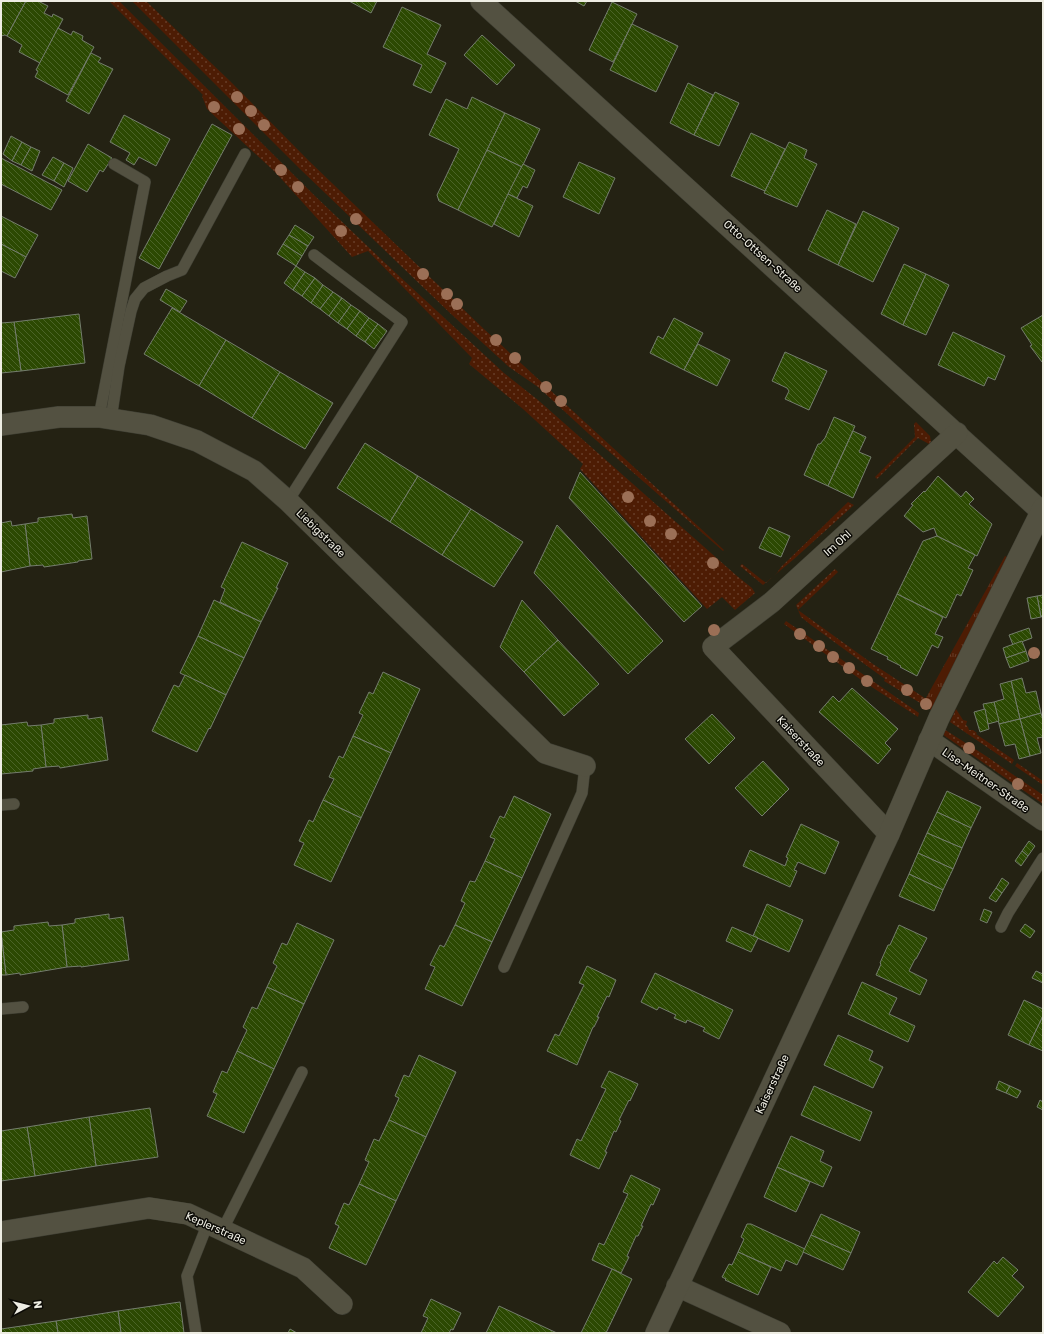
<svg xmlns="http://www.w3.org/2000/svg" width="1044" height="1334" font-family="Rubik,sans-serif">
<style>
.grass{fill:url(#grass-dots)}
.park{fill:url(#park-tufts)}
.building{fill:url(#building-back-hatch);stroke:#747d6d}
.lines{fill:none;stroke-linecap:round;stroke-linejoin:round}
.service-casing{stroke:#3e3e33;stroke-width:12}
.minor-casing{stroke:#3e3e33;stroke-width:22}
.service{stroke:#535141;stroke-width:11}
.minor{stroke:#535141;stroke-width:21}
.tree{fill:#9b6f56}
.labels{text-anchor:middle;stroke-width:3;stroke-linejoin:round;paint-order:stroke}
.street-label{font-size:11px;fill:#eeede3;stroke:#0c0b06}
</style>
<defs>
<pattern id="grass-dots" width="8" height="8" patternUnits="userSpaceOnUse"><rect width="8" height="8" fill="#4d1c04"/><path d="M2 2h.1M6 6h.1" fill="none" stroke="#673d28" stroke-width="1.8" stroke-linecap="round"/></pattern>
<pattern id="park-tufts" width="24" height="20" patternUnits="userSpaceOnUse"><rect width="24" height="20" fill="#4d1c04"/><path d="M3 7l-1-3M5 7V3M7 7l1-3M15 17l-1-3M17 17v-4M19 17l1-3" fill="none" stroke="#673d28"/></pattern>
<pattern id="building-back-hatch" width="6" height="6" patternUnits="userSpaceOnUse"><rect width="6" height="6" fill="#2c4902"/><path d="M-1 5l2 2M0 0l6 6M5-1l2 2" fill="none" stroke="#4b6427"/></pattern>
</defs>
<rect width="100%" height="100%" fill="#242213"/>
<g class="grass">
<path d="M109,1H119L314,195L384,262L504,373L538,400L737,576L752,588L755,593L735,610L722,597L707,609L580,469L583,464L523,409L469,364L472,358L368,251L352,257L276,173L207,109L202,96L203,95Z"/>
<path d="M132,1H146L230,81L309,161L485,330L724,550L723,551L589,434L538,387L509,367L451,314L300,169Z"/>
<path d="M916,422L930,436L931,442L929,444L918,438L877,479L875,477L915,437L914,424Z"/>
<path d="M848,502L854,505L794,559L763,585L740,566L742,564L766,583L777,573L781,567Z"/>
<path d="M835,569L838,572L798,610L796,605Z"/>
<path d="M798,610L873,664L937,706L935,712L884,681L885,679L811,625L801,617Z"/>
<path d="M786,621L919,713L918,717L864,682L784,624Z"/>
<path d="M956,709L963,720L967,721L966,725L968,727L969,730H973L977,733L976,734L1014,760L1012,764L950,722Z"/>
<path d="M936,724L986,756L1043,795V804L942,734Z"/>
<path d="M1017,763L1043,781V785L1015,766Z"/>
</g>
<path class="park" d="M1005,556L1011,559L935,712L922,705Z"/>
<g class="building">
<path d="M1,1H26L7,36L5,35L1,36Z"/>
<path d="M26,1H38L48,6L44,13L52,17L53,14L63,19L40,63L19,52L22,45L7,36Z"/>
<path d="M349,1H377L371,13Z"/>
<path d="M575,1H587L584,6Z"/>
<path d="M612,2L637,14L613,62L589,50Z"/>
<path d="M402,7L441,25L427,54L446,63L431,93L413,85L422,65L383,47Z"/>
<path d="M632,24L678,46L656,92L610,70Z"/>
<path d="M58,28L71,35L73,31L83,36L82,40L94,47L68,95L35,77L38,71L36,70Z"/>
<path d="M482,35L515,65L497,85L464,55Z"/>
<path d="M91,53L101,58L98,62L113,69L89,114L66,101Z"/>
<path d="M688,83L713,95L694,135L670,123Z"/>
<path d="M715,92L739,103L719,146L694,135Z"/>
<path d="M472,97L505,113L458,210L439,201L437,195L459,149L429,135L446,99L467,109Z"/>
<path d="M505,113L540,129L522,167L487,150Z"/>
<path d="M124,115L170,139L156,166L139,157L134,165L126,160L130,153L110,142Z"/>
<path d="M212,124L232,135L159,269L139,258Z"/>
<path d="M751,133L785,149L765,191L731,176Z"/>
<path d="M11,136L22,142L12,161L3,154Z"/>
<path d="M22,142L31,147L21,165L12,161Z"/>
<path d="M789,142L807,150L804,158L817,164L797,207L764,193Z"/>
<path d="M88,144L112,158L103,172L100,170L87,192L68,181Z"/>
<path d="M31,147L40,151L32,171L21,165Z"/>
<path d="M487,150L522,167L492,227L458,210Z"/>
<path d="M53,157L64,163L54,181L42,175Z"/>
<path d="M1,158L62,190L51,210L1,184Z"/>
<path d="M579,162L615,178L599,214L563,197Z"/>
<path d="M64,163L73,168L64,187L54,181Z"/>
<path d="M523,164L535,170L527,188L523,186L517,198L508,194Z"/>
<path d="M508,194L533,206L519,237L494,224Z"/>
<path d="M827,210L856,224L838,265L808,250Z"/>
<path d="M863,211L899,228L873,282L838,265Z"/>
<path d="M1,216L38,235L26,257L1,244Z"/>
<path d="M295,225L314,237L308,246L289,235Z"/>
<path d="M289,235L308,246L302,256L283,244Z"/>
<path d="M1,244L26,257L15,278L1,271Z"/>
<path d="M283,244L302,256L296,266L277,254Z"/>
<path d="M904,264L926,274L903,325L881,314Z"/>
<path d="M296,266L305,272L293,290L284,283Z"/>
<path d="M305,272L315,278L302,296L293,290Z"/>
<path d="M926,274L949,285L926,335L903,325Z"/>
<path d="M315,278L323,285L311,303L302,296Z"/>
<path d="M323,285L333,292L320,309L311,303Z"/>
<path d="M166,289L187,301L180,312L160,300Z"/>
<path d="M333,292L342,298L329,316L320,309Z"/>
<path d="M342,298L351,305L338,323L329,316Z"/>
<path d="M351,305L360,311L347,329L338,323Z"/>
<path d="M172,308L226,340L199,386L144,354Z"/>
<path d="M360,311L369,318L356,336L347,329Z"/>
<path d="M79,314L85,363L21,371L14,322Z"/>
<path d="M1043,315V362H1042L1030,346L1032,345L1021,328Z"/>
<path d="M369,318L378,324L365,342L356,336Z"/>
<path d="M674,318L703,333L684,370L650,353L658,336L663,339Z"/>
<path d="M14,322L21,371L1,373V323Z"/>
<path d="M378,324L387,331L374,349L365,342Z"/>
<path d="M953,332L1005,356L995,380L988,377L984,386L938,365Z"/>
<path d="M226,340L280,372L252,418L199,386Z"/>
<path d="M698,344L730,360L717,386L684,370Z"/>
<path d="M785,352L827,371L809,410L785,399L789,391L787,388L772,381Z"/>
<path d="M280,372L333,403L305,449L252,418Z"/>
<path d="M834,417L855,426L828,486L804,475L818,444H820L825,438Z"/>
<path d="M853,431L866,437L859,452L871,457L853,498L828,486Z"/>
<path d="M365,443L418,476L390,522L337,488Z"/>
<path d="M580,472L702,606L684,622L569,498Z"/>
<path d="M418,476L471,509L442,555L390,522Z"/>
<path d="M938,476L961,497L966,491L974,499L969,504L992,524L977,556L937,536L934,528L923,532L904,516L913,505L911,504L924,491L925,492Z"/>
<path d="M471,509L523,542L494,587L442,555Z"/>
<path d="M72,514L73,518L87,516L92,559L78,561V562L44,567L43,565L30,566L25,524L38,522V518Z"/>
<path d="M11,521L12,526L25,524L30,566L1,572V523Z"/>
<path d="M557,525L663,641L628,674L534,573Z"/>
<path d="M769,527L790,536L781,557L759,548Z"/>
<path d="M937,536L975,555L968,568L973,570L961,596L957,594L946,618L897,594L923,541Z"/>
<path d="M242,542L288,563L276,588H278L261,622L220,602L225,589L221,587Z"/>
<path d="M897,594L943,617L935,634L943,637L938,648L932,645L917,676L900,667L901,666L887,659L888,657L871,649Z"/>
<path d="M1043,595V616L1041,617L1037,596Z"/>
<path d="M1037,596L1041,617L1031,619L1027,598Z"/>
<path d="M214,600L261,622L244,658L198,636Z"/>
<path d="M522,600L558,640L524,672L500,647Z"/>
<path d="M1029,628L1032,638L1013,645L1009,635Z"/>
<path d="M198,636L244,658L226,695L180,673Z"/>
<path d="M558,640L599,684L564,716L524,672Z"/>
<path d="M1022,641L1026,651L1006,658L1003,648Z"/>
<path d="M1026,651L1029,661L1010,668L1006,658Z"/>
<path d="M383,672L420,689L391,753L353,736L363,715L359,713L369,692L373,694Z"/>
<path d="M185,675L226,695L210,729L209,728L197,752L152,731L174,685L179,687Z"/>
<path d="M1022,678L1026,693L1036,691L1041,713L1020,719L1011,681Z"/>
<path d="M1011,681L1020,719L999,724L994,702L1004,699L1000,684Z"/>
<path d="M852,688L898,729L885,743L891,749L878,764L819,712L833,696L839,702Z"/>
<path d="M994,702L999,721L988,724L983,704Z"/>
<path d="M985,709L989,729L980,732L974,712Z"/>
<path d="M1041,713L1043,720V737L1037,738L1041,753L1030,756L1020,719Z"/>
<path d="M712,714L735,738L709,764L685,739Z"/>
<path d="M88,715V719L102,717L108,760L60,768L59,766L46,767L41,725L54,723V719Z"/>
<path d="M1020,719L1030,756L1019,759L1015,744L1005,746L999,724Z"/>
<path d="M27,722L28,726L41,725L46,767L33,769V771L1,774V725Z"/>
<path d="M353,736L391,753L361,818L323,800L334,779L329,777L339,756L343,758Z"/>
<path d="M763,761L789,789L762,816L735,788Z"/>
<path d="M947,791L981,807L971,828L937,812Z"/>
<path d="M514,796L551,814L522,878L485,861L495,839L490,837L500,816L504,818Z"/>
<path d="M323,800L361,818L331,882L294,865L304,843L299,841L309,820L313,822Z"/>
<path d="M937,812L971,828L962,848L927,833Z"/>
<path d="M801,824L839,842L825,874L798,862L794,870L797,871L790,887L743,866L750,850L785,866L788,858L786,857Z"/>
<path d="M927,833L962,848L953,869L918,853Z"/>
<path d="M1029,841L1035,846L1028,856L1022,851Z"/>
<path d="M1022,851L1028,856L1021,866L1015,861Z"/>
<path d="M918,853L953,869L943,890L909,874Z"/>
<path d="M485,861L522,878L492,942L455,925L465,903L461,901L470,881L475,882Z"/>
<path d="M909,874L943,890L934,911L899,896Z"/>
<path d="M1002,878L1009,883L1002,893L996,888Z"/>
<path d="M996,888L1002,893L996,902L989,898Z"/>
<path d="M767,904L803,920L789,952L753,936Z"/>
<path d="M984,909L992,912L987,923L980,920Z"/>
<path d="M109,914V919L123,917L129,960L81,967V966L67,967L62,925L75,923V919Z"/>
<path d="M48,922L49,926L62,925L67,967L20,975V973L6,975L1,932L14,930V926Z"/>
<path d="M297,923L334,940L304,1004L267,987L277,966L273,963L282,943L287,945Z"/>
<path d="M1025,924L1035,931L1030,938L1020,931Z"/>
<path d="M455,925L492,942L462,1006L425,989L435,967L430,965L440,945L444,947Z"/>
<path d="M899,925L927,938L916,959H915L909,971L927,980L920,995L876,975L881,964L880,963L888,945H890Z"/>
<path d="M732,927L758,938L751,952L726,941Z"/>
<path d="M1,932L6,975H1Z"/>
<path d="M587,966L616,980L609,997L607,996L597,1017H599L594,1027H593L577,1065L547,1051L555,1034L559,1036L584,985L579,983Z"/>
<path d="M1036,971L1043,974V983L1032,978Z"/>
<path d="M655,973L733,1010L719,1039L703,1031L705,1028L687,1020L686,1023L674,1018L676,1015L659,1007L657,1010L641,1002Z"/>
<path d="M862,982L897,998L889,1014L915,1026L908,1042L848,1014Z"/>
<path d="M267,987L304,1004L274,1069L237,1051L247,1030L243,1027L252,1007L257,1009Z"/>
<path d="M1024,1000L1043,1009V1016L1029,1045L1008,1035Z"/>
<path d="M1043,1016V1051L1029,1045Z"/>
<path d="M838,1035L873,1051L869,1060L883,1067L873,1088L824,1065Z"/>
<path d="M237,1051L274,1069L244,1133L207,1116L217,1094L213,1092L222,1071L227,1073Z"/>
<path d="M419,1055L456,1072L426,1137L389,1120L399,1098L395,1096L404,1075L409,1077Z"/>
<path d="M609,1071L638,1084L630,1101L629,1100L619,1120L621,1121L616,1132L614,1131L605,1152H607L599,1169L570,1155L577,1139L581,1141L606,1089L601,1087Z"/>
<path d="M999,1081L1010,1086L1006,1093L996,1089Z"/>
<path d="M814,1086L872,1112L860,1141L801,1115Z"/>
<path d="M1010,1086L1021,1091L1017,1098L1006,1093Z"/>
<path d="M1040,1100L1043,1102V1110L1037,1107Z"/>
<path d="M150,1108L158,1157L96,1166L89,1117Z"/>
<path d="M89,1117L96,1166L35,1176L27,1127Z"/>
<path d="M389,1120L426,1137L396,1201L359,1184L369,1162L365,1160L374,1139L379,1141Z"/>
<path d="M27,1127L35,1176L1,1181V1131Z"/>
<path d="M791,1136L824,1151L820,1161L832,1167L823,1187L777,1167Z"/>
<path d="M777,1167L810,1182L796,1212L764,1197Z"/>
<path d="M631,1175L660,1189L653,1205L651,1204L641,1226H643L638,1236H636L627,1256L629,1257L621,1273L592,1260L599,1243L604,1245L628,1194L623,1192Z"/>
<path d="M359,1184L396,1201L366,1265L329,1248L339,1226L335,1224L344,1203L349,1205Z"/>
<path d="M821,1214L860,1232L851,1253L811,1235Z"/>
<path d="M747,1224H751L805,1249L797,1265L786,1260L781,1271L738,1252L744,1239L741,1237Z"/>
<path d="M811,1235L851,1253L843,1270L803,1252Z"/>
<path d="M738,1252L771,1267L758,1295L725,1280L726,1279L722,1277L729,1264L732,1265Z"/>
<path d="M1003,1257L1018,1270L1012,1276L1024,1287L998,1317L968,1292L994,1261L997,1264Z"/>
<path d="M612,1269L632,1279L606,1333H581Z"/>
<path d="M431,1299L461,1313L453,1330L451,1329L449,1333H421L428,1318L423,1316Z"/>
<path d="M180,1302L184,1333H121L118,1311Z"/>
<path d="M499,1306L557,1333H486Z"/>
<path d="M118,1311L121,1333H58L56,1321Z"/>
<path d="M56,1321L58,1333H1V1329Z"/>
<path d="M290,1329L297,1333H288Z"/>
</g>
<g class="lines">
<g class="service-casing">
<g id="service">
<path d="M99,417L145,182L114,164"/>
<path d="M111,419L119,366L131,311L135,299L144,288L167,276L182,270L245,154"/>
<path d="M288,501L402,322L314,255"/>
<path d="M1,805L14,804"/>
<path d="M1001,927L1008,913L1043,858"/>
<path d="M504,967L582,793L585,766"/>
<path d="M1,1009L23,1007"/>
<path d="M222,1231L302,1072"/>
<path d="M196,1333L187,1276L208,1223"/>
</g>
</g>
<g class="minor-casing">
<g id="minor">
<path d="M481,1L1043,513"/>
<path d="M1,425L59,417H99L150,425L197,441L254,471L288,501L545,753L585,766"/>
<path d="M929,740L1043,820"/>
<path d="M889,834L713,647L772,602L957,433"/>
<path d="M1,1232L149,1208L188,1214L303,1268L342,1304"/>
<path d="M677,1286L780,1333"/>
<path d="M656,1333L889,834L939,718L1043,508"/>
</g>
</g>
<use href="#service" class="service"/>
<use href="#minor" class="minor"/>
</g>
<g class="tree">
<circle cx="237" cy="97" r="6"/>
<circle cx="214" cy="107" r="6"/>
<circle cx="251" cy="111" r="6"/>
<circle cx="264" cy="125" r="6"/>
<circle cx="239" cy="129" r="6"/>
<circle cx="281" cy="170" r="6"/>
<circle cx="298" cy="187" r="6"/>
<circle cx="356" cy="219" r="6"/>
<circle cx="341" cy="231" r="6"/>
<circle cx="423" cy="274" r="6"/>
<circle cx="447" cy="294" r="6"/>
<circle cx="457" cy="304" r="6"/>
<circle cx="496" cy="340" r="6"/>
<circle cx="515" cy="358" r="6"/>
<circle cx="546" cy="387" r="6"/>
<circle cx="561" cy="401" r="6"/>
<circle cx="628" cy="497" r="6"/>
<circle cx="650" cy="521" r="6"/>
<circle cx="671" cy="534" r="6"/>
<circle cx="713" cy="563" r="6"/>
<circle cx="714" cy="630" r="6"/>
<circle cx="800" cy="634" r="6"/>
<circle cx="819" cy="646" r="6"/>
<circle cx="1034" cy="653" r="6"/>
<circle cx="833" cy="657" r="6"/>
<circle cx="849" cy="668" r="6"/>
<circle cx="867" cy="681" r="6"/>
<circle cx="907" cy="690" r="6"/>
<circle cx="926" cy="704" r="6"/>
<circle cx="969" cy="748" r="6"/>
<circle cx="1018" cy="784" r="6"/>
</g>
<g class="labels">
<g class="street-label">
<text transform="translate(763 256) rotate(42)" y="4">Otto-Ottsen-Straße</text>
<text transform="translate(321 533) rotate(44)" y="4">Liebigstraße</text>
<text transform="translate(837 543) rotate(-42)" y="4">Im Ohl</text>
<text transform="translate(801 741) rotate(47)" y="4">Kaiserstraße</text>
<text transform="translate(986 780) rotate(35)" y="4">Lise-Meitner-Straße</text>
<text transform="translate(772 1084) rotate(-65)" y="4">Kaiserstraße</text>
<text transform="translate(216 1228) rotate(24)" y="4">Keplerstraße</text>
</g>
</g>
<rect width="1044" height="1334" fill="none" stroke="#eeede3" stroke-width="4"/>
<g transform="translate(28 1306) rotate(83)" stroke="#0c0b06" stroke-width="3" paint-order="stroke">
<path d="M0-3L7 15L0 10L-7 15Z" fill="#eeede3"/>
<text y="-6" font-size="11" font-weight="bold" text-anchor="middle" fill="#eeede3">N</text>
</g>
</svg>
